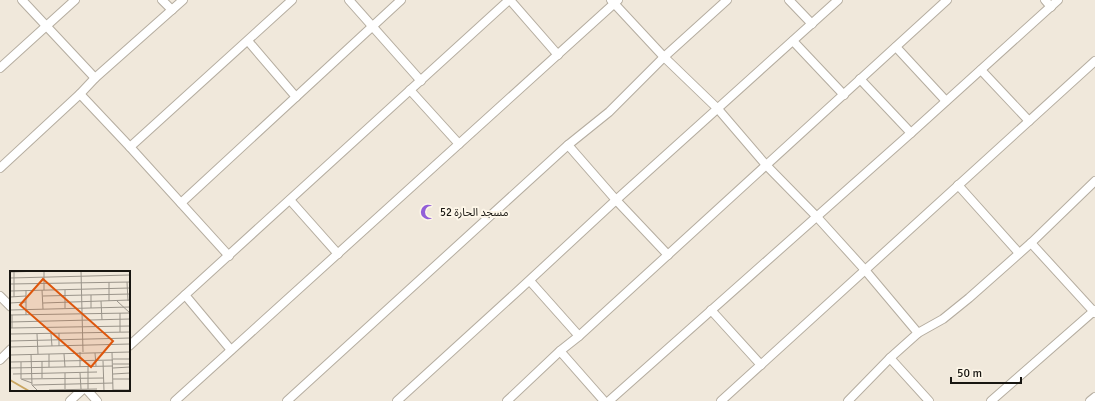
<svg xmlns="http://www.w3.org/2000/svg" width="1095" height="401" font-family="Signika,'Noto Sans Arabic',sans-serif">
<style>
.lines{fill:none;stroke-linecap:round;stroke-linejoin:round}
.street-casing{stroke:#b5ada0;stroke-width:10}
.street{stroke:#fff;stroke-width:8}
.labels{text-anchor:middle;stroke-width:4;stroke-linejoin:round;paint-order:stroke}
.poi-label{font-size:11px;fill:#181611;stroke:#fdf6e8;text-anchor:start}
.inset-river{fill:none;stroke:#c9a561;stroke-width:2}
.inset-road{fill:none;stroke:#9a948a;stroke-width:1}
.view{fill:#de560c;fill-opacity:0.15;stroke:#de560c;stroke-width:2}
.inset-edge{fill:none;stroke:#181611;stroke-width:2}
</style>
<rect width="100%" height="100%" fill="#f0e8db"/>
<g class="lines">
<g class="street-casing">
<g id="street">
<path d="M22,0L95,78"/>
<path d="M162,0L172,10"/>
<path d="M349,0L421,81"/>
<path d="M510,0L558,55"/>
<path d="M611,0L664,57L718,109L766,165L817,217L865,270L918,333"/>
<path d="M789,0L812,24"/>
<path d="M1045,0L1051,7"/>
<path d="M248,41L296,97"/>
<path d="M793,41L844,95"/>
<path d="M896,47L946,101"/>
<path d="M0,68L75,0"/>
<path d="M981,70L1029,121"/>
<path d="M860,79L911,133"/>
<path d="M410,90L459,144"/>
<path d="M80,94L130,147L229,256"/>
<path d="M568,145L616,200L668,255"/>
<path d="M130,147L292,0"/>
<path d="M0,168L80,94L95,78L183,0"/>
<path d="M958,185L1019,253"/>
<path d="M290,200L338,254"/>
<path d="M181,203L401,0"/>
<path d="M1031,243L1095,313"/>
<path d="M530,281L579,336"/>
<path d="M185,295L231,350"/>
<path d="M0,296L11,307"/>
<path d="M711,310L761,365"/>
<path d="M129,346L509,0"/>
<path d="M560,351L604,401"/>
<path d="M890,358L929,401"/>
<path d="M0,360L11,349"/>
<path d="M87,390L97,401"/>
<path d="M70,401L82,390"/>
<path d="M175,401L618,0"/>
<path d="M287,401L568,145L609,112L664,57L727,0"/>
<path d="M397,401L520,289L616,200L838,0"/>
<path d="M507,401L560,351L579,336L947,0"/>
<path d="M609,401L911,133L1058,0"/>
<path d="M721,401L1095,61"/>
<path d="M848,401L890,358L918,333L943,319L969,298L1031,243L1095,181"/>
<path d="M991,401L1095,310"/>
<path d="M1090,401L1095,397"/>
</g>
</g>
<use href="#street" class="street"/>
</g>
<defs>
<g id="mosque-bare" transform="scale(1.2)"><path d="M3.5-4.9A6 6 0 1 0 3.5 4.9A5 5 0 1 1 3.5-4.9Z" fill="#935fd8" stroke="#fdf6e8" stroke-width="2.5" paint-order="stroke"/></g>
</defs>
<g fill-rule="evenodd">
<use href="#mosque-bare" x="428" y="212"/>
</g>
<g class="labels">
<g class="poi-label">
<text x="440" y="216">مسجد الحارة 52</text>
</g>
</g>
<g transform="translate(10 271)">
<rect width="120" height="120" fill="#f0e8db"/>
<path class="inset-river" d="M0,109L19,120"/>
<path class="inset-road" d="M34,0V19M71,0L73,81M0,1L33,0M4,1V26M0,7L120,4M99,11V30M117,11L118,30M0,13L120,11M16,19V44M32,19L33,38M55,19V37M0,20L120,17M81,24V37M33,25L120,23M0,26L16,25M91,30L92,49M107,30L120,42M0,32L16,31M33,32L120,29M0,39L120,36M110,42V61M0,44L120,42M2,44V57M0,51L120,48M0,57L120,55M49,62V75M0,63L120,61M27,63L28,83M41,63L42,75M0,70L120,67M0,76L120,73M70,81V96M102,81L103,120M85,82L86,95M21,83L22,114L28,120M39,83V96M54,83L55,96M0,84L120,81M103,88H120M32,90V107M93,90L94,120M0,91L103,89M11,91V108L22,112M103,93H120M78,95V118M0,97L103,95M103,97L120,96M55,102V118M70,102L71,118M3,103L87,101M103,103L120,102M12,108L94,107M103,108H120M23,114L103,112M39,119L87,118M103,119H120"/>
<path class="view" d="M33,8L103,70L81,96L10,34Z"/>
<rect width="120" height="120" class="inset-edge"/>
</g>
<path d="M951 377v6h70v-6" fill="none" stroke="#181611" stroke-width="2"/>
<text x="957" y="377" font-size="12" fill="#181611" stroke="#fdf6e8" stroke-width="3" paint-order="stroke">50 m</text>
</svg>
